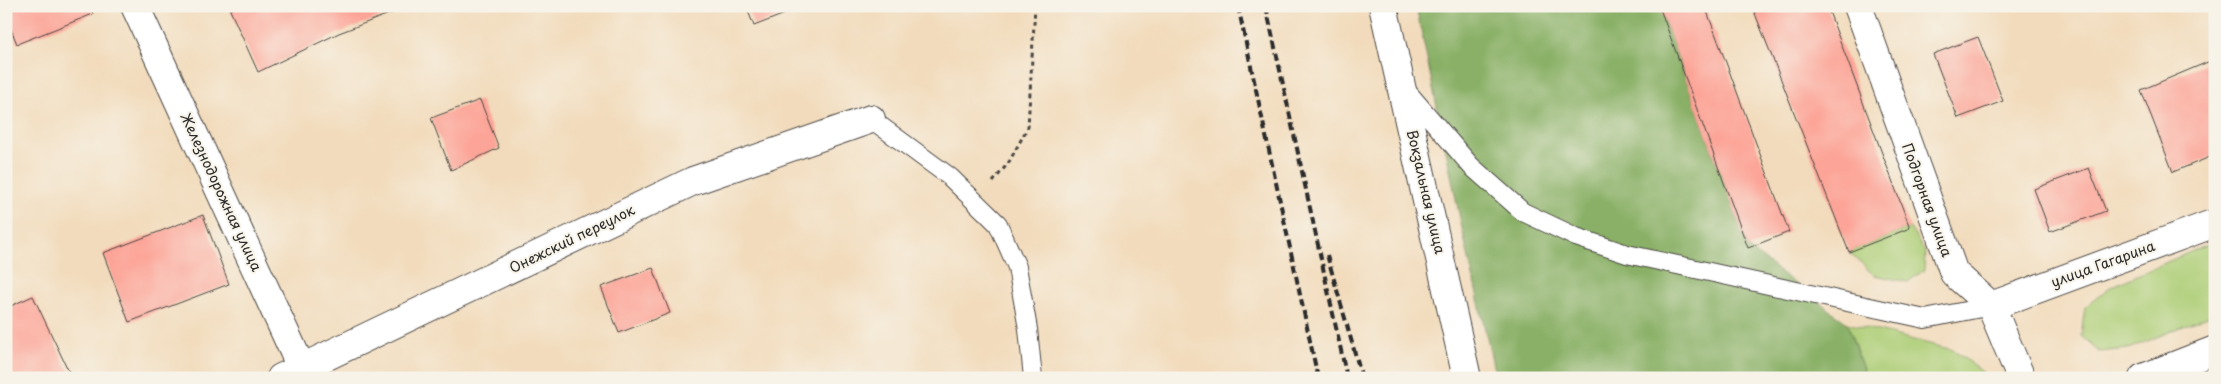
<svg xmlns="http://www.w3.org/2000/svg" width="2221" height="384" font-family="'Playpen Sans',sans-serif">
<style>
.green{fill:#accd75;stroke:#6c7c50}
.forest{fill:#89b066;stroke:#5a6e48}
.building{fill:#fca497}
.lines{fill:none;stroke-linecap:round;stroke-linejoin:round}
.service-casing{stroke:#494541;stroke-width:20}
.minor-casing{stroke:#494541;stroke-width:30}
.path{stroke:#494541;stroke-width:3;stroke-dasharray:4 4;stroke-linecap:butt}
.service{stroke:#fff;stroke-width:18}
.minor{stroke:#fff;stroke-width:28}
.rail{stroke:#2b2b2b;stroke-width:4;stroke-dasharray:8 4;stroke-linecap:butt}
.labels{text-anchor:middle;stroke-width:4;stroke-linejoin:round;paint-order:stroke}
.street-label{font-size:14px;fill:#2b2b2b;stroke:#f7f3e8}
</style>
<rect width="100%" height="100%" fill="#f7f3e8"/>
<filter id="ink" filterUnits="userSpaceOnUse"><feTurbulence type="fractalNoise" baseFrequency=".02" numOctaves="2"/><feDisplacementMap in="SourceGraphic" scale="10" xChannelSelector="R" yChannelSelector="G"/><feConvolveMatrix kernelMatrix="1 2 1 2 8 2 1 2 1" color-interpolation-filters="sRGB"/></filter>
<filter id="wash" filterUnits="userSpaceOnUse"><feTurbulence type="fractalNoise" baseFrequency=".0096" numOctaves="4" result="noise"/><feDisplacementMap in="SourceGraphic" scale="20" xChannelSelector="R" yChannelSelector="G"/><feGaussianBlur stdDeviation="1.12" result="paint"/><feColorMatrix in="noise" values="0 0 0 0 0 0 0 0 0 0 0 0 0 0 0 0 0 1.4 0 .05"/><feComposite in="paint" operator="in"/></filter>
<g filter="url(#wash)">
<rect width="100%" height="100%" fill="#f2dbbc"/>
<g class="green">
<path d="M1910,228L1925,252L1924,270L1908,282L1874,275L1849,252Z"/>
<path d="M2215,241V313L2128,349L2099,352L2081,336L2085,307L2110,287Z"/>
<path d="M1847,323L1953,350L1985,374L1987,378H1866Z"/>
</g>
<path class="forest" d="M1416,6H1659L1748,248L1847,323L1866,378H1496L1463,233Z"/>
<g id="blocks">
<g class="building">
<path d="M6,6H90L93,14L17,44L6,17Z"/>
<path d="M237,6H391L394,12L339,33L258,72L230,10Z"/>
<path d="M746,6H805L754,26Z"/>
<path d="M1659,6H1705L1789,232L1748,248Z"/>
<path d="M1752,6H1827L1910,228L1849,252Z"/>
<path d="M1978,37L2003,101L1958,118L1933,54Z"/>
<path d="M2215,59V155L2173,172L2141,90Z"/>
<path d="M480,100L499,148L451,170L431,118Z"/>
<path d="M2089,168L2106,211L2050,232L2034,189Z"/>
<path d="M203,215L229,284L129,322L103,253Z"/>
<path d="M653,268L670,313L619,333L601,287Z"/>
<path d="M33,296L70,374L61,378H6V308Z"/>
</g>
</g>
</g>
<g filter="url(#ink)">
<use href="#blocks" fill-opacity="0" stroke="#494541" stroke-width="1"/>
<g class="lines">
<g class="service-casing">
<g id="service">
<path d="M1405,89L1471,166L1523,212L1576,237L1627,254L1925,319L1991,306"/>
<path d="M871,119L950,177L998,224L1017,267L1028,329L1033,378"/>
</g>
</g>
<g class="minor-casing">
<g id="minor">
<path d="M135,6L306,378"/>
<path d="M1383,6L1467,378"/>
<path d="M1858,6L1954,273L1991,306L2021,378"/>
<path d="M1991,306L2215,223"/>
<path d="M281,378L693,181L871,119"/>
<path d="M2143,378L2215,350"/>
</g>
</g>
<path class="path" d="M993,182L1009,162L1028,127L1035,6"/>
<use href="#service" class="service"/>
<use href="#minor" class="minor"/>
<g class="rail">
<path d="M1238,6L1318,378"/>
<path d="M1266,6L1347,378"/>
<path d="M1327,255L1362,378"/>
</g>
</g>
</g>
<g class="labels">
<g class="street-label">
<text transform="translate(221 192) rotate(65)" y="5">Железнодорожная улица</text>
<text transform="translate(1426 192) rotate(77)" y="5">Вокзальная улица</text>
<text transform="translate(1927 200) rotate(70)" y="5">Подгорная улица</text>
<text transform="translate(572 239) rotate(-26)" y="5">Онежский переулок</text>
<text transform="translate(2103 264) rotate(-20)" y="5">улица Гагарина</text>
</g>
</g>
<rect width="2221" height="384" fill="none" stroke="#f7f3e8" stroke-width="25"/>
</svg>
